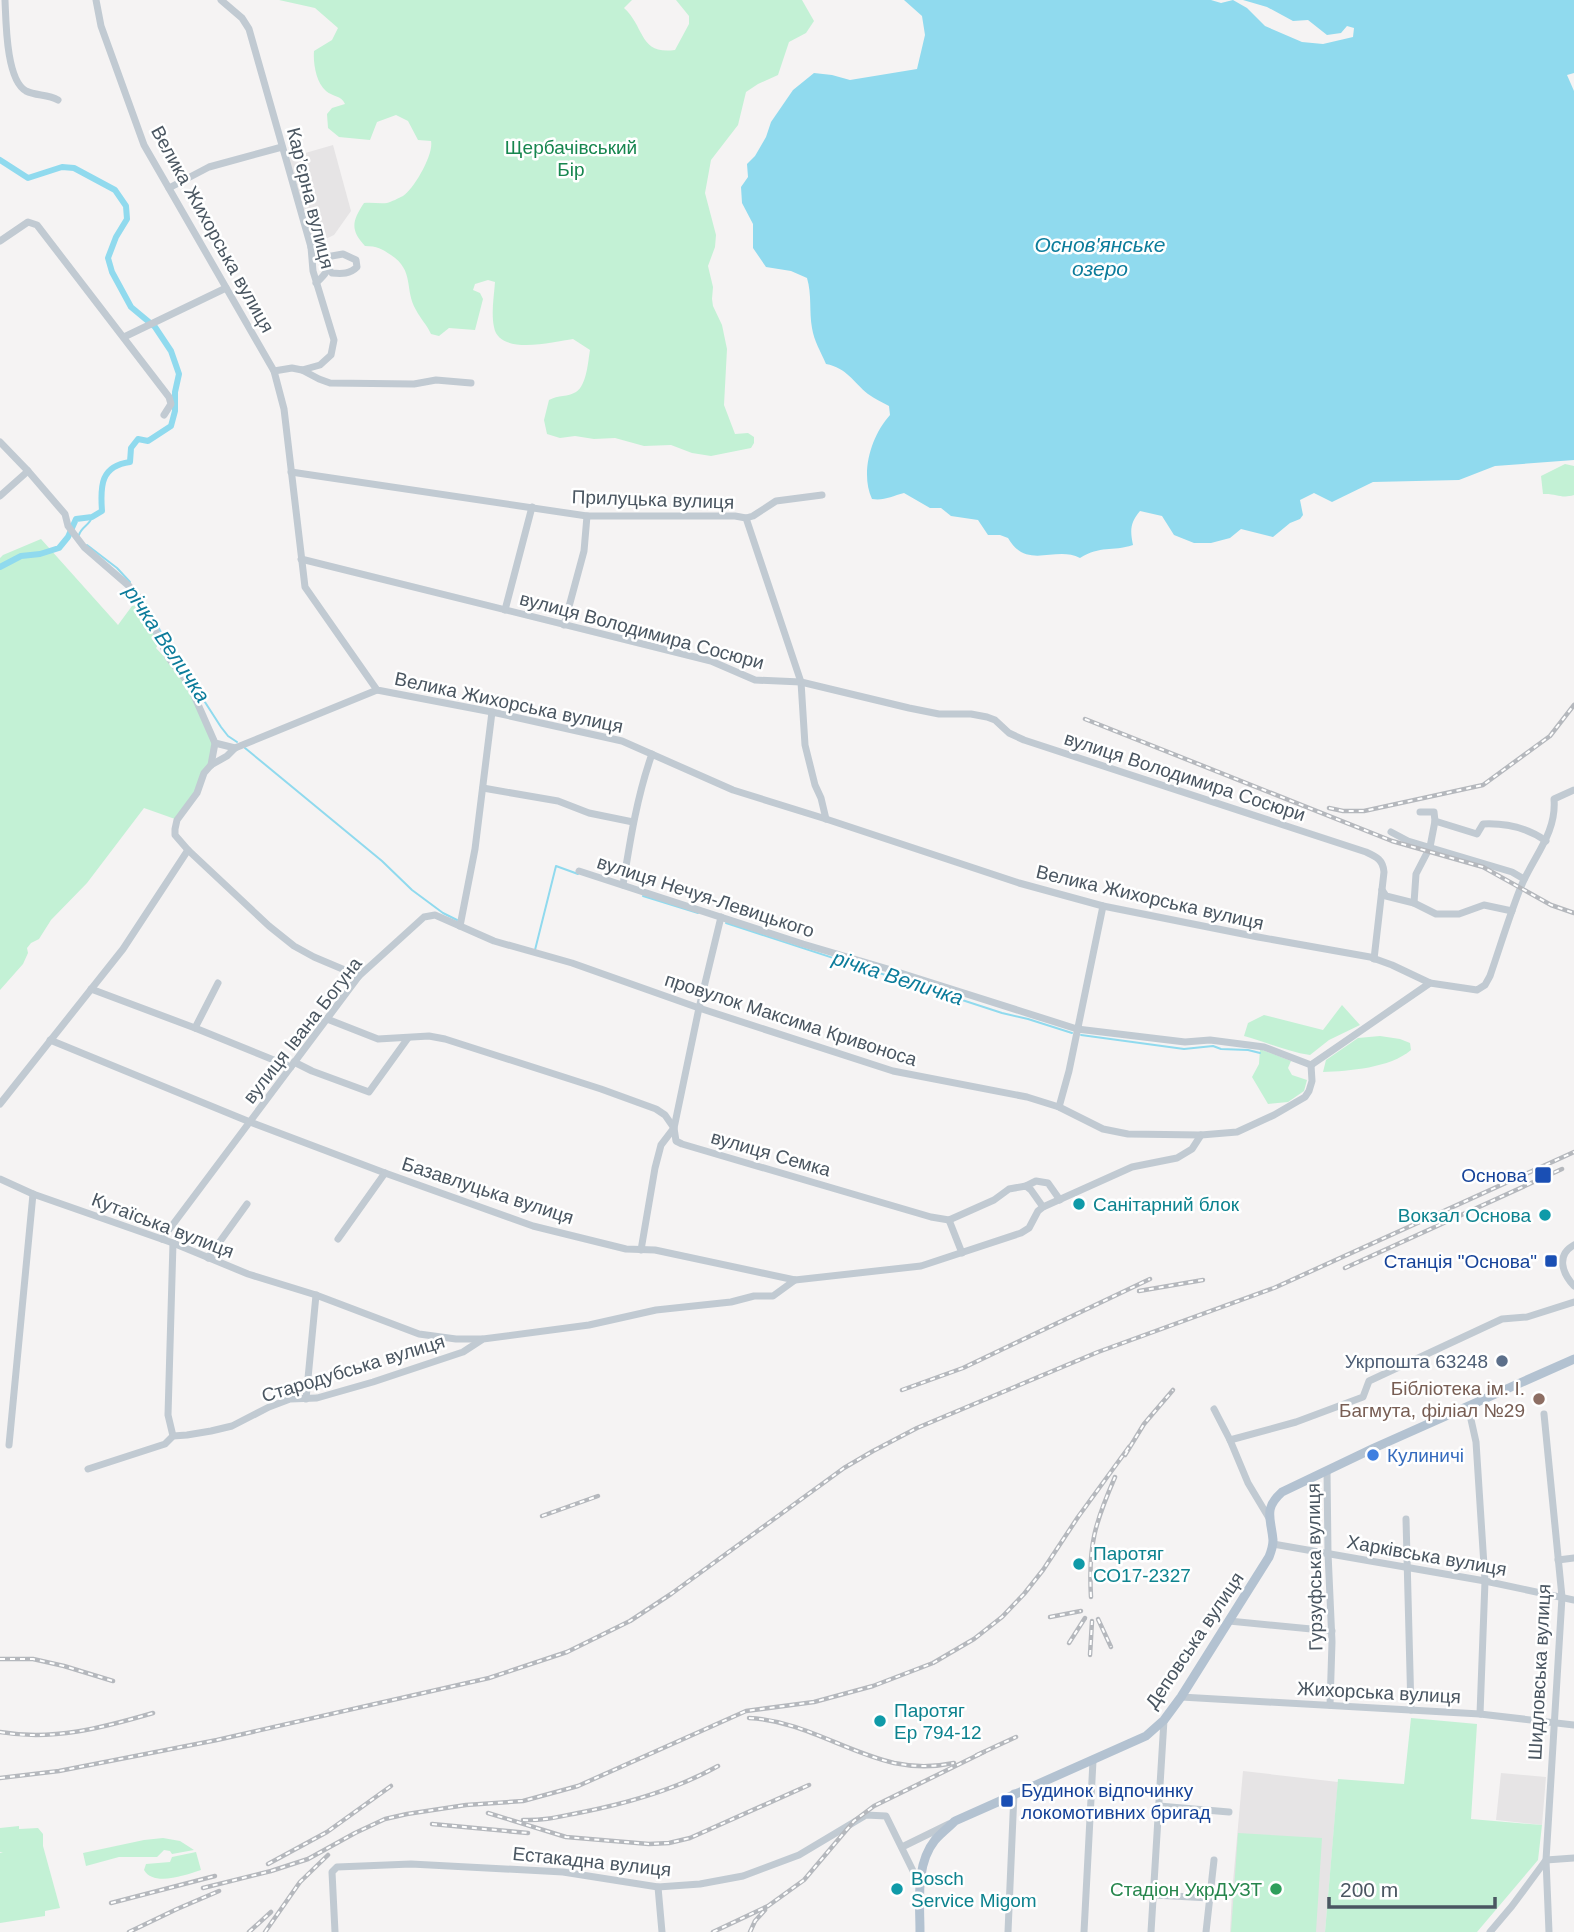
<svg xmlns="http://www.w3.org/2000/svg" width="1574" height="1932" font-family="Helvetica,sans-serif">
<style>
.education{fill:#e6e4e5}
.green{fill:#c3f1d5}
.water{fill:#90daee}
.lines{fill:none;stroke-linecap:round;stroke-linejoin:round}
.stream{stroke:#90daee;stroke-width:2}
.canal{stroke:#90daee;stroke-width:6}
.minor{stroke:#c1cad2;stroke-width:7}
.major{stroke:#b3c2d1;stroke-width:9}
.rail-casing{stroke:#b5b8bd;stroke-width:4.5}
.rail{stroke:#fff;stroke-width:2;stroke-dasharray:5;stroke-linecap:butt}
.transit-dot{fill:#1a4fb4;stroke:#fff;stroke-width:2.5}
.culture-dot{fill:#0f9aa8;stroke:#fff;stroke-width:2.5}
.service-dot{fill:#5c6f8a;stroke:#fff;stroke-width:2.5}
.education-dot{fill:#8d6e63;stroke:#fff;stroke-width:2.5}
.shop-dot{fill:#3f7fe0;stroke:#fff;stroke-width:2.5}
.leisure-dot{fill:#2e9e5b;stroke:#fff;stroke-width:2.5}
.labels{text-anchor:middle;stroke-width:5;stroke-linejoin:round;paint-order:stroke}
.park-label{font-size:19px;fill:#17864f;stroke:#fff}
.street-label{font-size:19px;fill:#4a5661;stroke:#fff}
.transit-label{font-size:19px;fill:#164399;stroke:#fff;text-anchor:end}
.culture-label{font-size:19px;fill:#0d838f;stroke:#fff;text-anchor:start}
.service-label{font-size:19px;fill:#4e5e75;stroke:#fff;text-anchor:end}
.education-label{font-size:19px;fill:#785e54;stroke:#fff;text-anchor:end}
.shop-label{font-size:19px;fill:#366cbe;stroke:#fff;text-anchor:start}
.leisure-label{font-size:19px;fill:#27864d;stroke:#fff;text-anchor:end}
.water-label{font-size:21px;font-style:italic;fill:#0c7c9b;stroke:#fff}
</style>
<rect width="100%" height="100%" fill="#f5f3f3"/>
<g class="education">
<path d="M333,145L351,211L334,235L313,245L288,158Z"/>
<path d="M1243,1771L1338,1782L1325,1932H1230L1232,1893Z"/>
<path d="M1501,1773L1546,1777L1542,1825L1496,1820Z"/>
</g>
<g class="green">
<path d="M279,0H632L624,8C645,27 639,55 675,50L689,24V16L676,0H674H802L814,21L806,33L789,42L778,75L758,84L746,92L738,125L711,160L705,193L716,235L715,247L708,266L713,287L712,299L713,306L722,325L727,349L724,405L735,434L748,433L754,437V443L751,448L711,456L692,453L671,445L644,446L615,438L594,439L575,436L560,438L547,434L544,420L549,400C558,395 568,397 576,392C587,385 588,361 590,350L573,339C553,342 499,356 494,327C491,313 494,296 495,282L488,280L475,284L473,290L480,293L483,299L475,330L449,328L439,336L431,334C427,325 420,318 416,310C404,289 415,271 391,255C382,249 377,246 365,246C350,230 352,221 364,203C372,202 379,204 387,203C391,202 399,198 403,196C414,189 434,154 431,141L418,140L408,121L396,115L377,122L370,140L339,137L328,128L327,114L332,108L345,104C341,95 333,97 326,91C316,83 313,63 314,51L332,40L338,28L315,8Z"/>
<path d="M1565,464L1574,466V495C1561,499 1556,493 1543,494L1541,476Z"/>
<path d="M41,539L118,625L132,606L139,605L144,621L150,623L159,643L156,648L189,684L214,740L211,765L201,783L175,819L144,808L87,883L51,920L39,939L31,943L27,948L28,953L23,964L0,990V558L3,555Z"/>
<path d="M1342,1005L1360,1025L1329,1040L1310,1055C1288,1052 1266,1042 1244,1036L1248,1023L1264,1015L1323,1030Z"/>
<path d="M1380,1036L1400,1039L1410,1043L1411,1050C1390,1068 1349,1071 1323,1072L1326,1060L1358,1038Z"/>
<path d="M1260,1049L1291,1061L1288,1068L1292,1075L1307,1080L1304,1091L1288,1102L1268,1104L1252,1077L1259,1064Z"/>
<path d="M1411,1718L1477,1724L1471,1819L1542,1825L1538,1860L1477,1932H1325L1338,1779L1404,1784Z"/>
<path d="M19,1826V1829L38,1828L43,1834V1846L60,1908L45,1911V1916L0,1923V1853L3,1852H0V1828Z"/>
<path d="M1238,1833L1322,1838L1316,1932H1231Z"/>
<path d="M163,1838L180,1841L194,1850L172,1854L170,1851L164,1850L157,1857H119L86,1866L83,1853L144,1840Z"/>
<path d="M196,1852L201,1870C185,1875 154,1887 144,1870L146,1864L170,1862L172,1857Z"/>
</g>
<path class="water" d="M904,0H1211L1221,3L1233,0L1247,8L1265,26L1302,42L1323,44L1353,37L1354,28L1347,26L1341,33L1327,35L1308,20L1293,21L1267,7L1243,0H1574V73L1567,75L1574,91V460L1495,466L1459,480L1373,482L1332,502L1314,493L1300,500L1303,515L1300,519L1290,523L1273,537L1241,529L1230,538L1211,543H1194L1174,535L1162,516L1140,511C1130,523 1130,530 1133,545C1111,552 1101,545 1080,558C1055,545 1027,571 1008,538L1000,535H988L978,520L951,516L941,508H930L904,493C892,496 884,501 872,499C860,473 871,436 890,415L889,406C882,402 875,399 868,394C853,382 847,368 826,364C821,352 814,341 812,328C809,311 812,295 807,278L791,271L766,267L753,248V224L742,203L741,187L748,177L747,164L755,156L766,137L771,122L793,90L814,73L832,75L850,80L917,69L925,35L922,16Z"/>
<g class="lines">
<g class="stream">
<path d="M79,535C81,527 90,525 92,517"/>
<path d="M87,545L117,568L130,582"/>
<path d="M154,619L165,640L221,727L228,736L237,742"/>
<path d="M245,748L382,861L412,890L443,913L457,920"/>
<path d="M643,896L698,913"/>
<path d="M726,923L1002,1013L1028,1019L1072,1033"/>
<path d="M535,950L556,866L578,874"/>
<path d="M1081,1035L1184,1049L1213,1046L1221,1049L1248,1050L1260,1053"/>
</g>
<path class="canal" d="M0,160L28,178L62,167L74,168L115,190L126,206L127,219L116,237L108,258L112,272L131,307L155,327L171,351L179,374L175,392V411L171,426L148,441L138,439L131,448L130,462C101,466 100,485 102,511L92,517L76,519L68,537L59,548L40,554L21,556L0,567"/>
<g class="minor">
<path d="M5,0C6,21 6,80 26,91C36,96 48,94 58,100"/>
<path d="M96,0L101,26L144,145L274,371L284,409L305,587L377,690L492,712L622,741L733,790L826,819L1019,883L1103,906L1258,937L1370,957L1392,965L1430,983L1477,990L1485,985L1490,976C1500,947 1509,917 1520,889C1532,858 1557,834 1554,799L1574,790"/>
<path d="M221,0L242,18L249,29L311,247L313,271L334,340L331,355L320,365L302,370L292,368L274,371"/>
<path d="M169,188L209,167L282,147"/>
<path d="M0,241L28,222L37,225L169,397L171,404L164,415"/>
<path d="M311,247L326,257L343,254L356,260L357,267C350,274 342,274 332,273L327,268"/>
<path d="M316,283C327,273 328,272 326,257"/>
<path d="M124,337L226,288"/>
<path d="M302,370L319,379L330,383L414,384L436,380L471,383"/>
<path d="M0,442L28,471L65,514L68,526L84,547L129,586L141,600L168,657L189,684L215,743L235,748"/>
<path d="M291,472L587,516H735L746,518L801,682L805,745L815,785L821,798L826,819"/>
<path d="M0,496L28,471"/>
<path d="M746,518L753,516L776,501L822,495"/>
<path d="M301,559L711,661L755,680L801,682L909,708L939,714H971L987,717L995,720L1009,733L1024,740L1366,852C1377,857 1383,860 1384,872L1374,959"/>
<path d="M505,610L532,507"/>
<path d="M564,625L584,551L587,516"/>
<path d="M211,765L215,743"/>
<path d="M483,788L558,801L589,813L633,822"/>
<path d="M1435,821L1477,834L1483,824C1506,823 1528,828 1546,841"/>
<path d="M1391,832L1408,841L1512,872L1524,879"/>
<path d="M579,871L803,944L888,969L1077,1029L1185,1042L1210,1040L1264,1047L1311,1065"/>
<path d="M623,885C630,841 637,796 652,754"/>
<path d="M1382,890L1386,896L1414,903L1436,914H1459L1484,905L1512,911"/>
<path d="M1414,903L1416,874L1430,847L1435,821L1434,812H1420"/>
<path d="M460,926L475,849L492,712"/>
<path d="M359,976L314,957L294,946L269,926L188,850L175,835V829L177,820L197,793L204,773L211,765L227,756L235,748L377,690"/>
<path d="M91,989L195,1028L291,1067"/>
<path d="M327,1019L378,1039L429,1036L445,1039L601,1089L656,1109L665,1115L674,1128L676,1141L682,1144L931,1217L949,1220L994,1200L1009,1189L1026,1186L1031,1190L1043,1207"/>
<path d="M195,1028L218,983"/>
<path d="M50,1040L250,1122L385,1173L533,1226L626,1249L655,1250L795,1280L921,1266L1021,1233L1029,1228L1038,1211L1043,1207L1132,1167L1177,1158L1192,1149L1201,1135"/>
<path d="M294,1062L312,1071L369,1092L408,1038"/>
<path d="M1311,1065L1430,983"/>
<path d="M0,1104L123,949L188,850"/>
<path d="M1059,1107L1069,1071L1103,906"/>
<path d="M0,1179L33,1194L173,1243L248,1274L316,1295L419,1334L456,1339H482"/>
<path d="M1026,1186L1036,1181L1048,1183L1060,1200"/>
<path d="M949,1220L962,1253"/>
<path d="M162,1239L359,976L424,917L435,915L494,941L572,963L699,1008L893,1071L1027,1097L1059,1107L1103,1129L1128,1134L1201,1135L1237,1132L1274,1115L1305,1097L1309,1091L1312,1081L1311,1065"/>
<path d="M338,1239L385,1173"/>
<path d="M1574,1245C1556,1255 1562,1273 1574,1286"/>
<path d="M641,1250L655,1168L661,1145L674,1128L699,1008L721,917"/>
<path d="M208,1258L247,1204"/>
<path d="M306,1399L316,1295"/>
<path d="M1468,1406L1476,1442L1485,1581L1480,1714"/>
<path d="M1214,1409L1230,1440L1248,1483L1269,1518"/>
<path d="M1544,1414L1562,1597L1546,1860L1549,1932"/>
<path d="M173,1436L168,1415L173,1243"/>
<path d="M1230,1440L1296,1422L1363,1397L1369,1381L1502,1319L1527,1317L1574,1302"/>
<path d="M9,1445L33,1194"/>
<path d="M88,1469L165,1444L173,1436L187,1435L211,1431L232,1426L269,1407L290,1399L317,1398L373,1382L463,1352L483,1339L589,1325L656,1310L731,1302L754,1296H773L795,1280"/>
<path d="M1327,1471L1328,1553L1332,1642L1330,1705"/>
<path d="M1406,1519L1411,1710"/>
<path d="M1273,1544L1485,1581L1574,1600"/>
<path d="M1558,1560L1574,1558"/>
<path d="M1229,1621L1332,1631"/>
<path d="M1181,1697L1480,1714L1574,1725"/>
<path d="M1159,1806L1229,1812"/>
<path d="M902,1847L949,1824"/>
<path d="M658,1887L662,1932"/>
<path d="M1154,1895L1210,1898"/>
<path d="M335,1932L332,1872L337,1867L411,1864L563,1872L658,1887L700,1884L743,1876L799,1855L866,1815L886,1816L919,1883"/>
<path d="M1008,1932L1014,1793"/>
<path d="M1084,1932L1093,1761"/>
<path d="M1151,1932L1164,1720"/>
<path d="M1206,1932L1214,1860"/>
<path d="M1490,1932L1512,1906L1546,1860L1574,1858"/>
</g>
<path class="major" d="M920,1932C920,1902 915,1865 935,1840C941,1833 949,1827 955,1821L1146,1736L1164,1720L1181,1697L1269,1557C1271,1552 1273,1546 1273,1540C1271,1518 1263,1509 1282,1492L1374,1448L1574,1359"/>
<g class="rail-casing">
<g id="rail">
<path d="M1085,719L1392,841L1483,867L1551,905L1574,913"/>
<path d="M1329,808L1343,811H1364L1483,785L1550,736L1574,705"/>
<path d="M1345,1268L1562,1169"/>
<path d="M1139,1291L1203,1280"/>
<path d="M902,1390L963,1368L1150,1279"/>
<path d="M1125,1455L1144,1424L1173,1390"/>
<path d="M542,1516L598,1496"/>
<path d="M1091,1597C1088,1545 1095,1523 1115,1477"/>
<path d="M1050,1617L1081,1611"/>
<path d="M1098,1619L1111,1647"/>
<path d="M1069,1643L1085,1618"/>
<path d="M1090,1655L1092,1621"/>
<path d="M0,1659H33L64,1666L113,1681"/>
<path d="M749,1718C803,1721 843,1751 894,1763C913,1767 935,1767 954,1763"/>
<path d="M0,1732C53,1741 102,1728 153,1713"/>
<path d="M977,1755L1016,1737"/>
<path d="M0,1778L59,1771L217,1740L489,1678L567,1652L630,1621L671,1594L844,1468L873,1451L917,1428L1098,1352L1274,1288L1574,1152"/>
<path d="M488,1813L566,1837L649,1844L669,1843L690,1838L809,1785"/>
<path d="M523,1820C544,1821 562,1816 583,1812C628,1803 677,1789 718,1766"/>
<path d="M432,1824L528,1833"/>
<path d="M268,1864L327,1832L391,1786"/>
<path d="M203,1888L271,1871L308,1859L355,1833L385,1819L407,1814L466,1805L523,1801L578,1786L746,1711L814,1702L873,1686L933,1663L974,1639L1002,1617L1024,1594L1043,1570L1078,1517L1129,1447"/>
<path d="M111,1903L215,1876"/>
<path d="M129,1932L177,1909L219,1891"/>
<path d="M249,1932L271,1912"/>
<path d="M265,1932L300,1882L328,1855"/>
<path d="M713,1932L768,1906L804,1880L854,1821L874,1806L984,1752"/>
<path d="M750,1932L755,1921L765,1910"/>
</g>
</g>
<use href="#rail" class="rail"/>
</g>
<g class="transit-dot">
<rect x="1534" y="1166" width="18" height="18" rx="3.5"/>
<rect x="1544" y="1254" width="14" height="14" rx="3.5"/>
<rect x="1000" y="1794" width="14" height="14" rx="3.5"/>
</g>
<g class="culture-dot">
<circle cx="1079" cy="1204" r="7"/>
<circle cx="1545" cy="1215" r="7"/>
<circle cx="1079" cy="1564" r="7"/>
<circle cx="880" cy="1721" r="7"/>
<circle cx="897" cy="1889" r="7"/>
</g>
<circle class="service-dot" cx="1502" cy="1361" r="7"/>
<circle class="education-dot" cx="1539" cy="1399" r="7"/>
<circle class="shop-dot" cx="1373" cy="1455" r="7"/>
<circle class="leisure-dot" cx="1276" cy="1889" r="7"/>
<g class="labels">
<g class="park-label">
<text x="571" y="154">Щербачівський<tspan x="571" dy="22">Бір</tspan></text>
</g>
<g class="street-label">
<text transform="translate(311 198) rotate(76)" y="7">Кар’єрна вулиця</text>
<text transform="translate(213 229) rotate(61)" y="7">Велика Жихорська вулиця</text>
<text transform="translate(653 499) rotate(2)" y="7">Прилуцька вулиця</text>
<text transform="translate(642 630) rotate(15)" y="7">вулиця Володимира Сосюри</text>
<text transform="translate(509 702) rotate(12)" y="7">Велика Жихорська вулиця</text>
<text transform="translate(1185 776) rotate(18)" y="7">вулиця Володимира Сосюри</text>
<text transform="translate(706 896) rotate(18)" y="7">вулиця Нечуя-Левицького</text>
<text transform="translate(1150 897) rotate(13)" y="7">Велика Жихорська вулиця</text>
<text transform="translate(791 1019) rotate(18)" y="7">провулок Максима Кривоноса</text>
<text transform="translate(302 1030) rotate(-52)" y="7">вулиця Івана Богуна</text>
<text transform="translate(771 1153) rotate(16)" y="7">вулиця Семка</text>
<text transform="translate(488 1190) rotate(18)" y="7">Базавлуцька вулиця</text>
<text transform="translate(163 1225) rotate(21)" y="7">Кутаїська вулиця</text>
<text transform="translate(353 1368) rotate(-17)" y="7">Стародубська вулиця</text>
<text transform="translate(1427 1555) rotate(10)" y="7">Харківська вулиця</text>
<text transform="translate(1314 1567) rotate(-91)" y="7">Гурзуфська вулиця</text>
<text transform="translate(1194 1640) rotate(-56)" y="7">Деповська вулиця</text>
<text transform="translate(1539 1672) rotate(-87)" y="7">Шидловська вулиця</text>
<text transform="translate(1379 1692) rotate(3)" y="7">Жихорська вулиця</text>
<text transform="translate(592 1861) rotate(6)" y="7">Естакадна вулиця</text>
</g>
<g class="transit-label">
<text x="1527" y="1182">Основа</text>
<text x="1537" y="1268">Станція "Основа"</text>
<text x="1021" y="1797" text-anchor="start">Будинок відпочинку<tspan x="1021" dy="22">локомотивних бригад</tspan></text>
</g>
<g class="culture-label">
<text x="1093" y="1211">Санітарний блок</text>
<text x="1531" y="1222" text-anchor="end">Вокзал Основа</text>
<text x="1093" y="1560">Паротяг<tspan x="1093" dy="22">СО17-2327</tspan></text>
<text x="894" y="1717">Паротяг<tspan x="894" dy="22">Ер 794-12</tspan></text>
<text x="911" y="1885">Bosch<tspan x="911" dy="22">Service Migom</tspan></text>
</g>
<g class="service-label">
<text x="1488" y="1368">Укрпошта 63248</text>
</g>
<g class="education-label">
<text x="1525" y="1395">Бібліотека ім. І.<tspan x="1525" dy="22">Багмута, філіал №29</tspan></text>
</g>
<g class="shop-label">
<text x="1387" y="1462">Кулиничі</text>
</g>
<g class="leisure-label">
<text x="1262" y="1896">Стадіон УкрДУЗТ</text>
</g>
<g class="water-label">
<text x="1100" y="252">Основ'янське<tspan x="1100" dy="24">озеро</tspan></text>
<text transform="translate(167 644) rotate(56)" y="7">річка Величка</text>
<text transform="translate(898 978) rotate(18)" y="7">річка Величка</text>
</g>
</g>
<path d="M1329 1897v10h166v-10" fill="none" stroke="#4a5661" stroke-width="3.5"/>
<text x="1340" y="1897" font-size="21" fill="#4a5661" stroke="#ffffff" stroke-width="5" paint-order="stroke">200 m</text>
</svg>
